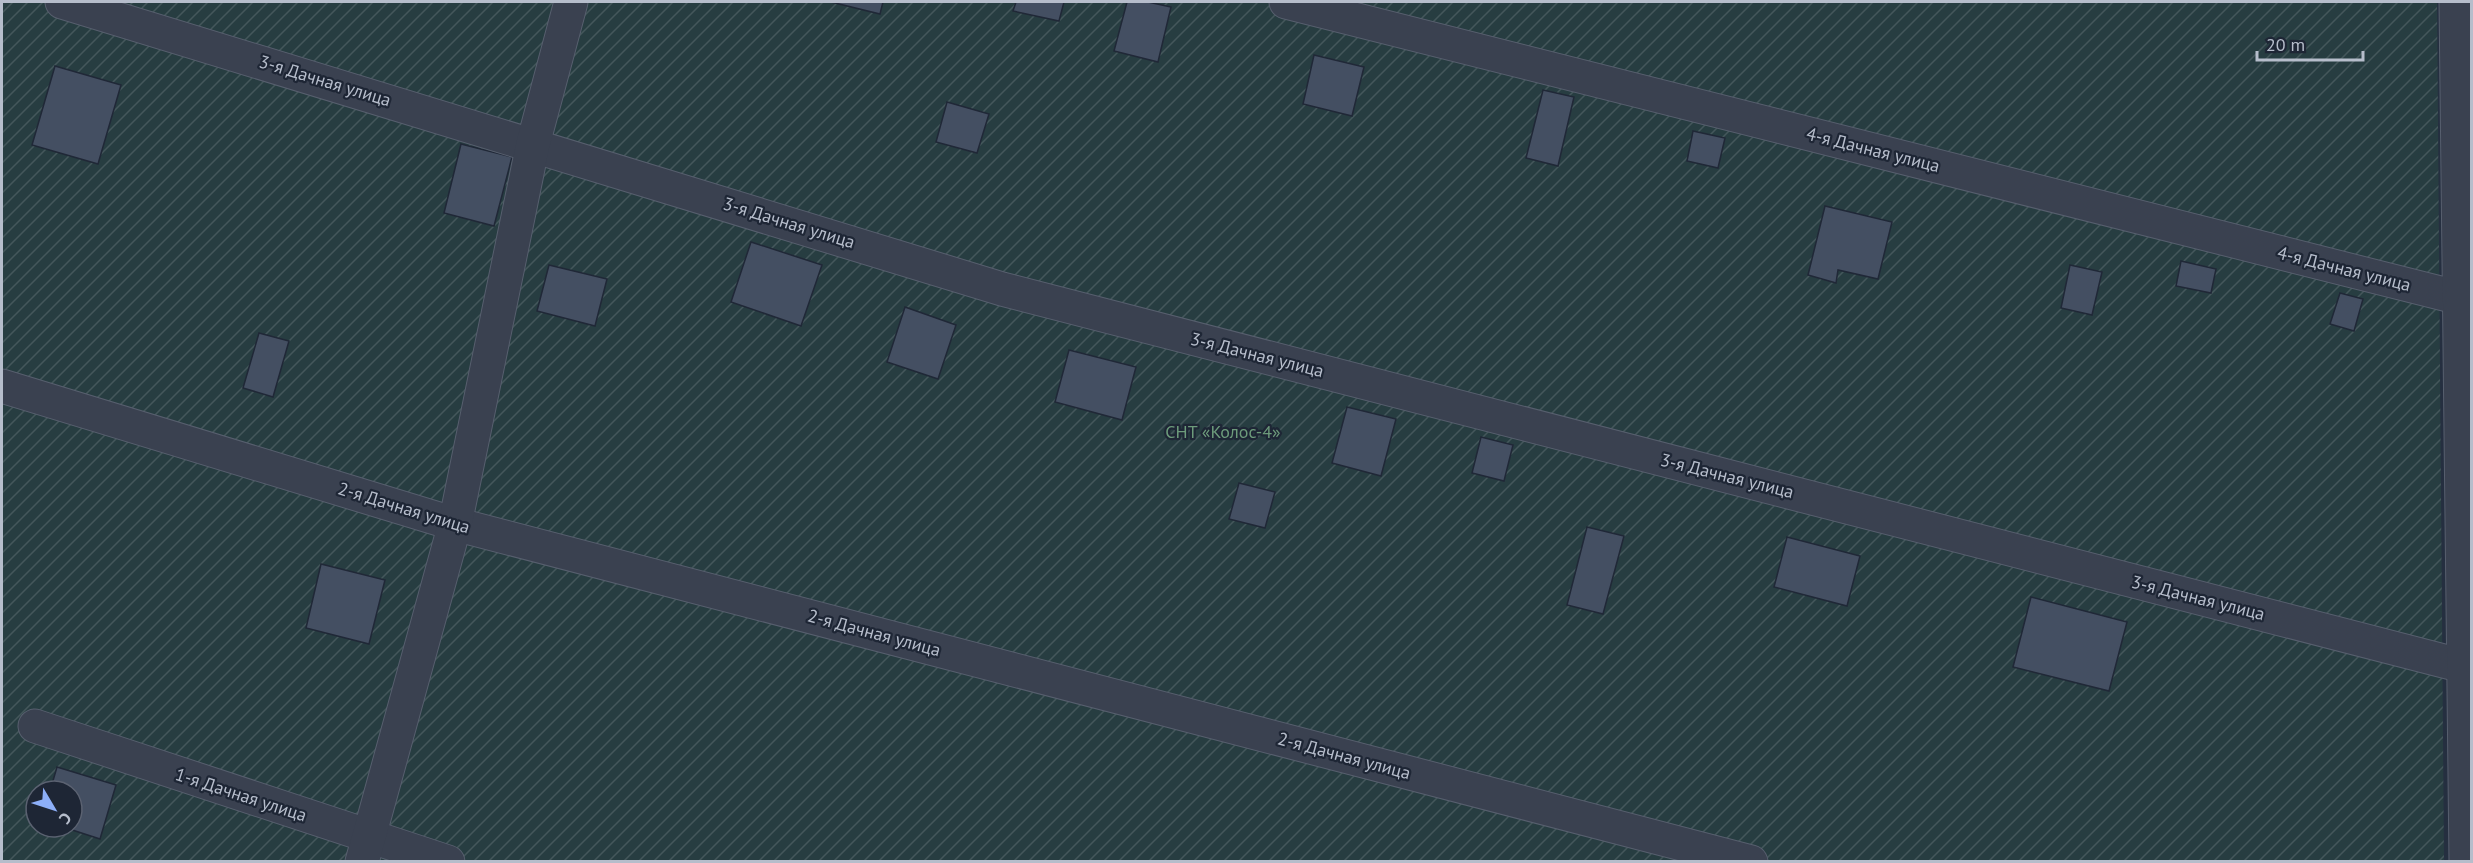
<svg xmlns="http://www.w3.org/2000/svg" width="2473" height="863" font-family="'PT Sans',sans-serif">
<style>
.garden{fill:url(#garden-furrows);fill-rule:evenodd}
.building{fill:#444f62;stroke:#202837;stroke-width:1.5}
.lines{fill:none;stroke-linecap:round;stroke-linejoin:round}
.minor-casing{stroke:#575f6e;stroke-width:35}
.minor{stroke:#3a4150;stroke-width:33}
.labels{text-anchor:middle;stroke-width:4.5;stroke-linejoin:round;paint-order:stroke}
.street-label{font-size:18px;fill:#b6bdcb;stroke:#1e2635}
.park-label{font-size:18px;fill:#6d9b7b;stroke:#1e2635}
</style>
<defs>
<pattern id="garden-furrows" width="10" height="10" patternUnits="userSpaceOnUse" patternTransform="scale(1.5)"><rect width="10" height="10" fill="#273d41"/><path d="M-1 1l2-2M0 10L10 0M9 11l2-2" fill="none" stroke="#44575b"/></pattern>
</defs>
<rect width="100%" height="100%" fill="#252f40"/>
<path class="garden" d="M2,2H2437L2444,861L2,862ZM36,791H72V827H36Z"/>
<g class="building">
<path d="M831,2H883L880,14Z"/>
<path d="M1016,2H1064L1059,21L1013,11Z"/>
<path d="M1127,2H1148L1171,7L1158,62L1114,51Z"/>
<path d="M1314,55L1364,67L1352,116L1303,104Z"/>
<path d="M55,66L121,85L98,164L32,145Z"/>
<path d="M1543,90L1574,97L1558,166L1526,158Z"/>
<path d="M947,102L989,114L977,153L936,142Z"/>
<path d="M1693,131L1725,138L1718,168L1687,161Z"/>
<path d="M461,144L512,157L494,226L444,213Z"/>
<path d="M1825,206L1892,222L1878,279L1838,270L1836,283L1808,275Z"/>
<path d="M751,242L822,265L801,326L731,302Z"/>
<path d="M2181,261L2216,269L2211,293L2176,286Z"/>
<path d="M549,265L607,279L595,326L537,311Z"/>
<path d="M2070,265L2102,272L2092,315L2061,308Z"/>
<path d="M2340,293L2363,299L2354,331L2330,324Z"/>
<path d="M905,307L956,325L938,379L887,362Z"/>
<path d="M259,333L289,341L273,397L243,388Z"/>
<path d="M1069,350L1136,367L1122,420L1055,402Z"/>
<path d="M1347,407L1396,419L1381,476L1332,463Z"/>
<path d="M1481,437L1513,445L1504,481L1472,473Z"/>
<path d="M1239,483L1275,492L1265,528L1229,519Z"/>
<path d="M1587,527L1624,536L1603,614L1567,605Z"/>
<path d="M1787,537L1860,556L1847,606L1774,587Z"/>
<path d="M321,564L385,580L369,644L306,628Z"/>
<path d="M2031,597L2127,622L2109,691L2013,667Z"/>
<path d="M57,767L116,785L100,839L63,827H72V791H50Z"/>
</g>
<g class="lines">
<g class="minor-casing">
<g id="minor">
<path d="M62,2L1002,289L2463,666"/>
<path d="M1286,2L2460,298"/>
<path d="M2456,2L2466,862"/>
<path d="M2,386L455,524L1751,862"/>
<path d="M35,726L448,862"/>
<path d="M362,862L455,524L533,144L571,2"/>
</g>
</g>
<use href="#minor" class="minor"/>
</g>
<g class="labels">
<g class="street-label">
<text transform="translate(325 81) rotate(17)" y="6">3-я Дачная улица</text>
<text transform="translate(1873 150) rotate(14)" y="6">4-я Дачная улица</text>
<text transform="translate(789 223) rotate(17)" y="6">3-я Дачная улица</text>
<text transform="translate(2344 269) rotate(14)" y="6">4-я Дачная улица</text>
<text transform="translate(1257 355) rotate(14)" y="6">3-я Дачная улица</text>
<text transform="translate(1727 476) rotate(14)" y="6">3-я Дачная улица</text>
<text transform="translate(404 508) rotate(17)" y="6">2-я Дачная улица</text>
<text transform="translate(2198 598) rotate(14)" y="6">3-я Дачная улица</text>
<text transform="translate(874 633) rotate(15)" y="6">2-я Дачная улица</text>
<text transform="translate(1344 756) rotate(15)" y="6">2-я Дачная улица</text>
<text transform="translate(241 795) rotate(18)" y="6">1-я Дачная улица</text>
</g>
<g class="park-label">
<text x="1223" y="438">СНТ «Колос-4»</text>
</g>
</g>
<rect width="2473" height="863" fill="none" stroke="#b6bdcb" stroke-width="6"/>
<g transform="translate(54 809) rotate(129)"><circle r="28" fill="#1e2635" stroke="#5b6271" stroke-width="1.5"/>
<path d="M0-4.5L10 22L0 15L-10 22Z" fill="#8daff8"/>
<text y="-9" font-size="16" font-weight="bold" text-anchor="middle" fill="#b6bdcb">С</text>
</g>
<path d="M2257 51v9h106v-9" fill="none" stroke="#b6bdcb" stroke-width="3"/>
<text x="2266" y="51" font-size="18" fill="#b6bdcb" stroke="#1e2635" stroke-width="4.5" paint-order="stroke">20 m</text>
</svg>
